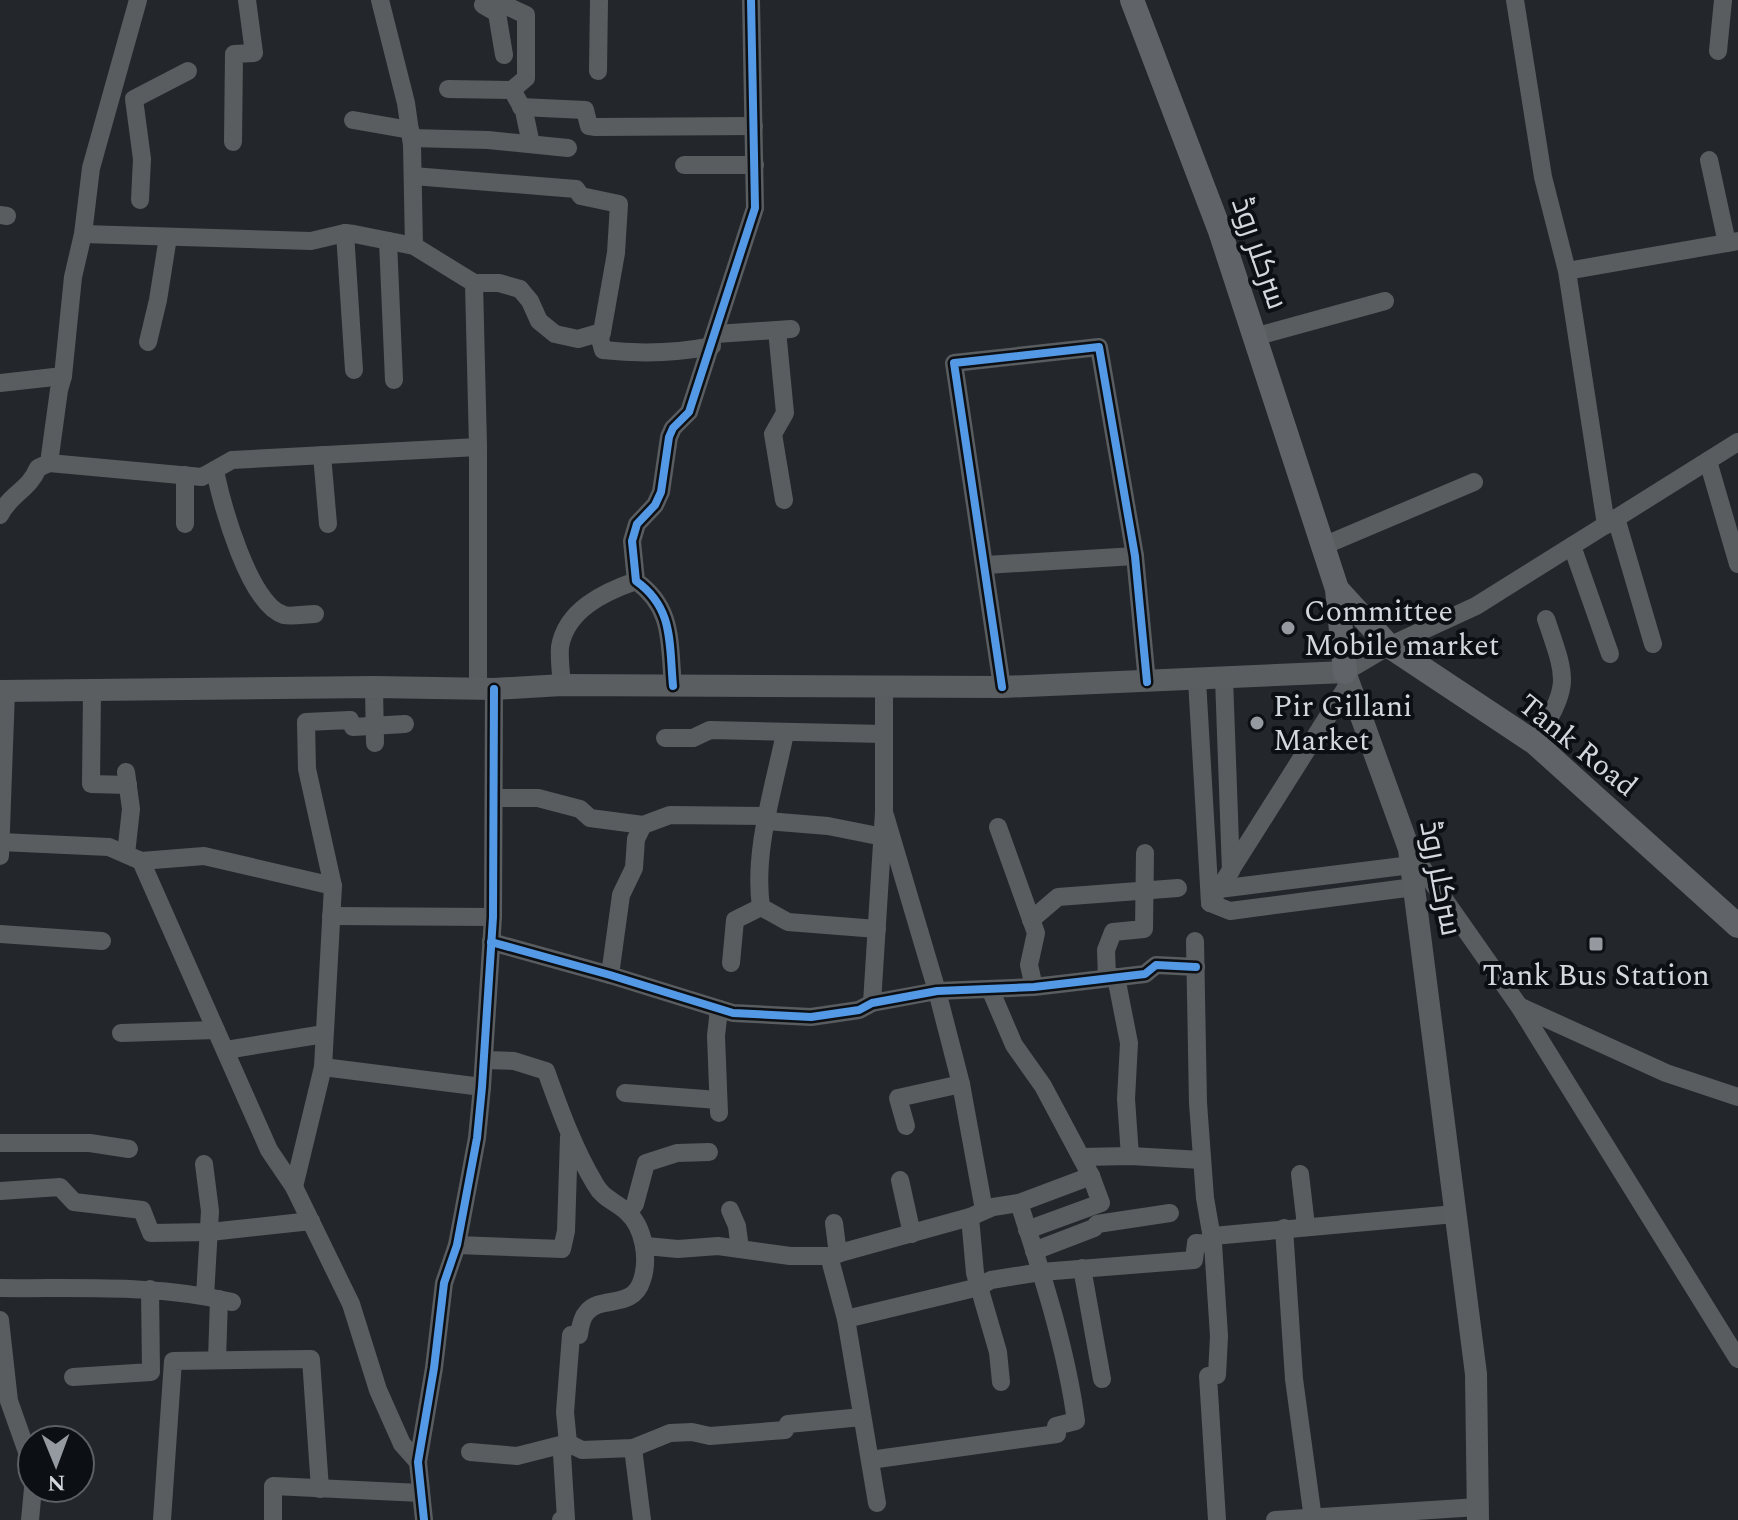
<svg xmlns="http://www.w3.org/2000/svg" width="1738" height="1520" font-family="Spectral,Cairo,serif">
<style>
.lines{fill:none;stroke-linecap:round;stroke-linejoin:round}
.minor{stroke:#5a5d5f;stroke-width:18}
.major{stroke:#5a5e61;stroke-width:22}
.highway{stroke:#606468;stroke-width:24}
.cycleway-casing{stroke:#0c0f13;stroke-width:13}
.cycleway{stroke:#5399e6;stroke-width:8}
.poi-dot{fill:#959aa0;stroke:#0c0f13;stroke-width:3}
.labels{text-anchor:middle;stroke-width:8;stroke-linejoin:round;paint-order:stroke}
.street-label{font-size:30px;fill:#d3d8df;stroke:#0c0f13}
.poi-label{font-size:30px;fill:#d3d8df;stroke:#0c0f13;text-anchor:start}
</style>
<rect width="100%" height="100%" fill="#23272c"/>
<g class="lines">
<g class="minor">
<path d="M380,0L406,103L412,145L414,246"/>
<path d="M1515,0L1543,177L1567,271L1606,525"/>
<path d="M483,5L497,13L504,55"/>
<path d="M489,8L509,7L526,15V78L512,90"/>
<path d="M1718,51L1723,0"/>
<path d="M598,71L599,0"/>
<path d="M448,89L512,90L524,111L531,144"/>
<path d="M521,107L585,110L589,126L596,127L754,126"/>
<path d="M353,120L410,130"/>
<path d="M411,138L488,140L568,148"/>
<path d="M233,142L234,54L254,53L247,0"/>
<path d="M1709,160L1727,243"/>
<path d="M684,165H755"/>
<path d="M413,176L576,189L581,196L619,204L616,253L602,332"/>
<path d="M140,200L142,159L134,99L188,71"/>
<path d="M0,215L7,216"/>
<path d="M345,233L354,370"/>
<path d="M83,234L311,241L345,233L354,234L414,246L474,283H499L520,289L530,301L539,321L555,334L578,339L602,332L600,339L603,350C639,354 677,353 712,346"/>
<path d="M388,241L394,380"/>
<path d="M1567,271L1738,241"/>
<path d="M474,283L478,447V687"/>
<path d="M777,330L785,413L773,434L784,500"/>
<path d="M716,334L791,329"/>
<path d="M1254,337L1385,301"/>
<path d="M148,342L158,300L168,237"/>
<path d="M0,383L63,376"/>
<path d="M322,455L328,524"/>
<path d="M1708,461L1738,564"/>
<path d="M49,463L202,477L232,460L478,447"/>
<path d="M215,471C222,504 249,605 284,615C292,617 306,614 315,614"/>
<path d="M0,515C10,494 29,490 38,468L49,463L59,390L63,376L73,277L83,234L91,168L138,0"/>
<path d="M1616,518L1653,644"/>
<path d="M185,524V475"/>
<path d="M1323,546L1474,482"/>
<path d="M1572,546L1610,654"/>
<path d="M986,565L1135,556"/>
<path d="M1345,672L1389,646L1476,606L1738,442"/>
<path d="M1224,678L1231,871"/>
<path d="M1197,680L1210,903"/>
<path d="M562,685C561,673 559,659 560,647C566,610 604,592 636,581"/>
<path d="M673,686C669,643 674,608 636,581L632,541L637,524L655,505L661,492L669,437L673,428L689,412L755,208L751,0"/>
<path d="M374,687L375,743"/>
<path d="M1002,687L954,363L1099,347L1135,556L1147,682"/>
<path d="M92,690L91,784L128,785"/>
<path d="M665,738H693L710,730L884,734"/>
<path d="M1535,743C1570,684 1568,683 1546,619"/>
<path d="M494,798H538L580,809L590,818L643,825L670,815L768,816"/>
<path d="M884,812L937,991L961,1084L984,1210"/>
<path d="M767,821L828,826L883,837"/>
<path d="M998,827L1036,933L1029,965L1034,987"/>
<path d="M0,842L109,847L141,861L204,856L333,886"/>
<path d="M1409,849L1519,1006L1738,1359"/>
<path d="M126,854L131,809L126,772"/>
<path d="M0,856L6,691"/>
<path d="M141,861L269,1150L294,1187L351,1304L378,1390L402,1444L418,1462"/>
<path d="M1219,889L1411,865"/>
<path d="M1210,903L1349,683"/>
<path d="M1210,903L1230,911L1414,887"/>
<path d="M761,907C753,851 774,788 785,733"/>
<path d="M761,907L788,922L877,929"/>
<path d="M331,916L493,917"/>
<path d="M1031,920L1058,897L1178,888"/>
<path d="M0,934L102,941"/>
<path d="M1195,941L1198,1103L1205,1198L1213,1244L1219,1336L1217,1375L1208,1376L1217,1520"/>
<path d="M491,942L610,975L733,1013L811,1017L859,1010L872,1003L937,991L1034,987L1145,974L1156,965L1196,967"/>
<path d="M731,963L735,920L761,907"/>
<path d="M610,975L621,895L634,868L636,839L643,825"/>
<path d="M1116,977L1129,1043L1126,1099L1130,1156"/>
<path d="M1107,978L1106,950L1113,932L1144,929L1145,853"/>
<path d="M990,989L1014,1045L1043,1086L1091,1176L1101,1203L1027,1230"/>
<path d="M872,1003L884,812V687"/>
<path d="M1519,1006L1666,1073L1738,1097"/>
<path d="M121,1033L216,1030"/>
<path d="M226,1050L324,1034"/>
<path d="M484,1060L514,1061L546,1071C560,1110 574,1149 595,1184C603,1199 615,1201 627,1212C644,1227 649,1259 642,1280C633,1310 601,1295 587,1312C582,1317 580,1327 579,1335H571L565,1412L568,1443L562,1454L566,1519L561,1520"/>
<path d="M323,1067L482,1087"/>
<path d="M625,1093L718,1100"/>
<path d="M719,1113L716,1036L719,1009"/>
<path d="M906,1126L898,1098L961,1084"/>
<path d="M0,1143H90L129,1149"/>
<path d="M1081,1157L1130,1156L1202,1160"/>
<path d="M204,1164L210,1211L205,1296"/>
<path d="M1300,1174L1306,1226"/>
<path d="M900,1180L912,1234"/>
<path d="M294,1187L323,1067L333,886L307,769L306,722L350,720L353,727L405,724"/>
<path d="M0,1191L60,1187L74,1202L142,1210L151,1233L210,1232L311,1221"/>
<path d="M730,1210L737,1226L740,1249"/>
<path d="M628,1213L635,1204L646,1163L677,1153L709,1152"/>
<path d="M970,1217L975,1273L998,1352L1001,1382"/>
<path d="M834,1223L838,1254"/>
<path d="M1284,1228L1294,1379L1313,1519"/>
<path d="M1213,1236L1455,1214"/>
<path d="M457,1245L562,1249L566,1231L569,1137"/>
<path d="M646,1246L678,1249L718,1246L790,1256H829L970,1217L993,1207L1019,1203L1091,1176"/>
<path d="M1034,1251L1094,1228L1097,1224L1170,1213"/>
<path d="M829,1256L846,1319L877,1503"/>
<path d="M1082,1268L1102,1379"/>
<path d="M0,1288C78,1289 156,1284 232,1302"/>
<path d="M846,1319L979,1287L991,1280L1041,1272L1194,1260L1196,1243L1213,1244"/>
<path d="M0,1320L9,1401L32,1466"/>
<path d="M217,1360L219,1299"/>
<path d="M73,1377L151,1372L150,1289"/>
<path d="M633,1448L642,1520"/>
<path d="M470,1452L517,1456L568,1443L582,1450L633,1448L670,1433L692,1432L710,1436L785,1430L788,1424L862,1417"/>
<path d="M870,1460L1057,1434L1056,1426L1076,1421C1066,1347 1042,1274 1019,1203"/>
<path d="M30,1520L33,1488"/>
<path d="M162,1520L173,1361L311,1359L320,1489"/>
<path d="M273,1520V1486L421,1493"/>
<path d="M424,1520L418,1462L434,1368L444,1283L457,1245L477,1138L482,1087L493,917L494,689"/>
<path d="M1275,1520L1478,1507"/>
</g>
<path class="major" d="M0,691L374,687L494,689L562,685L1002,687L1345,672L1409,849L1476,1374L1478,1520"/>
<g class="highway">
<path d="M1132,0L1220,231L1337,589L1345,672"/>
<path d="M1337,589L1389,646L1535,743L1738,926"/>
</g>
<g class="cycleway-casing">
<g id="cycleway">
<path d="M673,686C669,643 674,608 636,581L632,541L637,524L655,505L661,492L669,437L673,428L689,412L755,208L751,0"/>
<path d="M1002,687L954,363L1099,347L1135,556L1147,682"/>
<path d="M491,942L610,975L733,1013L811,1017L859,1010L872,1003L937,991L1034,987L1145,974L1156,965L1196,967"/>
<path d="M424,1520L418,1462L434,1368L444,1283L457,1245L477,1138L482,1087L493,917L494,689"/>
</g>
</g>
<use href="#cycleway" class="cycleway"/>
</g>
<g class="poi-dot">
<circle cx="1288" cy="628" r="8"/>
<circle cx="1257" cy="723" r="8"/>
<rect x="1588" y="936" width="16" height="16" rx="4"/>
</g>
<g class="labels">
<g class="street-label">
<text transform="translate(1260 253) rotate(71)" y="10">سرکلر روڈ</text>
<text transform="translate(1578 745) rotate(39)" y="10">Tank Road</text>
<text transform="translate(1441 878) rotate(79)" y="10">سرکلر روڈ</text>
</g>
<g class="poi-label">
<text x="1304" y="621">Committee<tspan x="1304" dy="34">Mobile market</tspan></text>
<text x="1273" y="716">Pir Gillani<tspan x="1273" dy="34">Market</tspan></text>
<text x="1596" y="985" text-anchor="middle">Tank Bus Station</text>
</g>
</g>
<g transform="translate(56 1464) rotate(179)"><circle r="38" fill="#0c0f13" stroke="#5c5f65" stroke-width="2"/>
<path d="M0-6L14 30L0 20L-14 30Z" fill="#959aa0"/>
<text y="-12" font-size="22" font-weight="bold" text-anchor="middle" fill="#d3d8df">N</text>
</g>
</svg>
